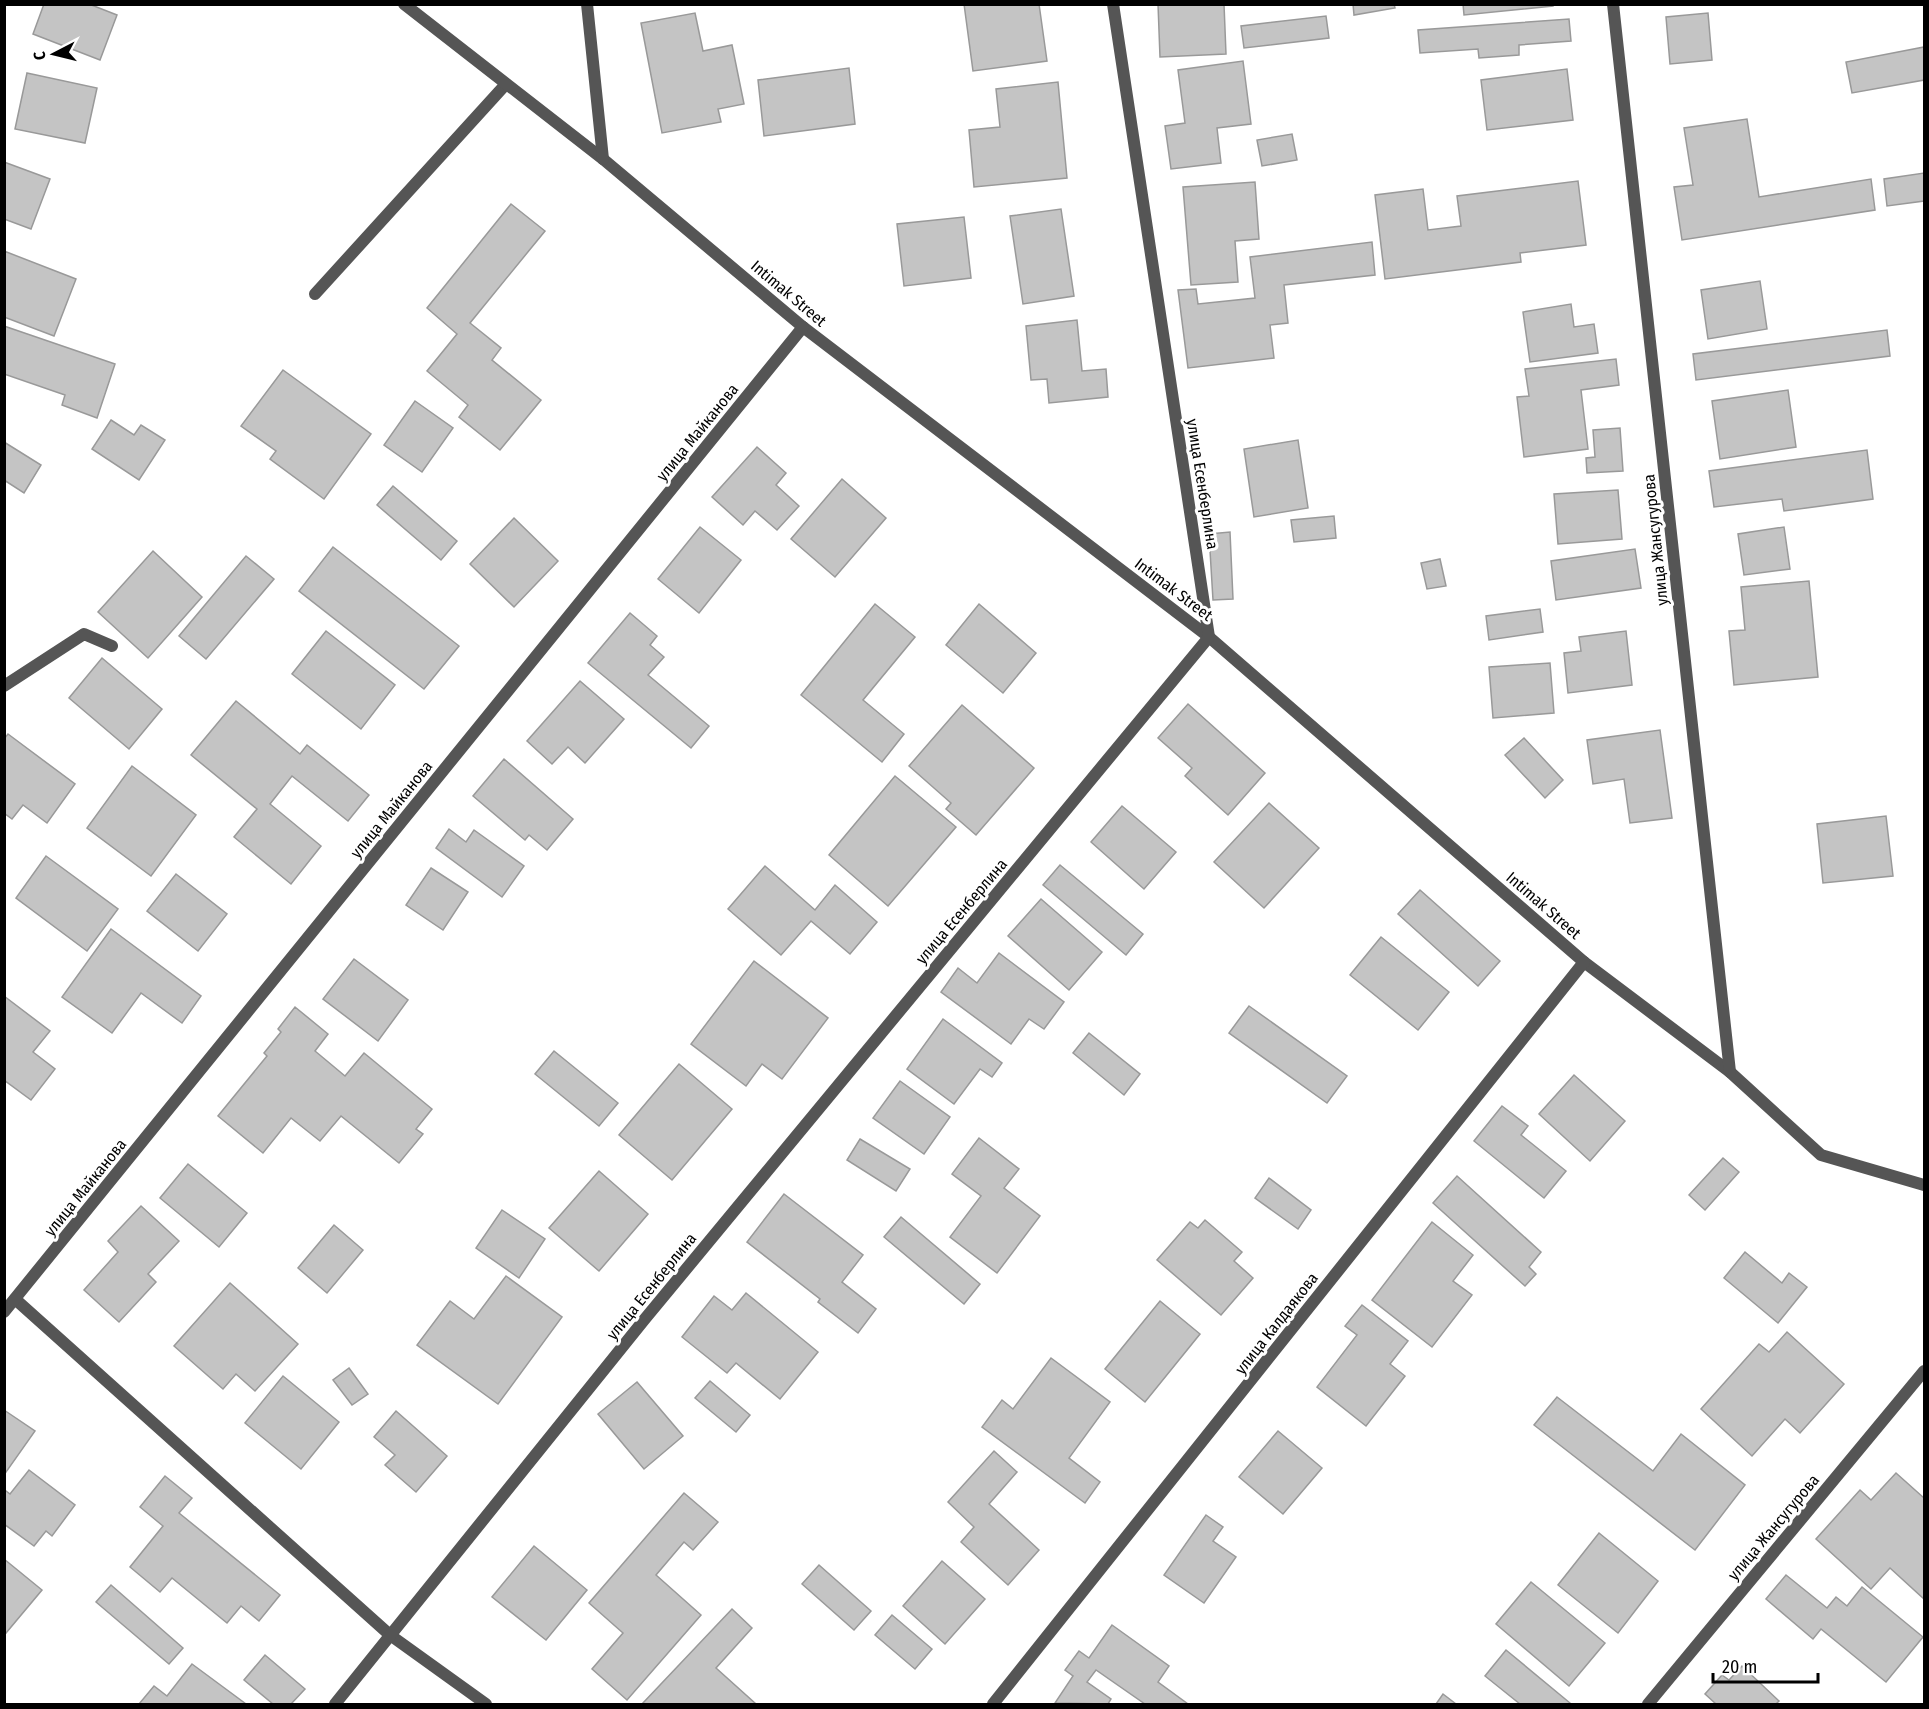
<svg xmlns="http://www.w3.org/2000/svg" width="1929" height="1709" font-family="'Fira Sans Condensed',sans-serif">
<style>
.building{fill:#c4c4c4;stroke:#999;stroke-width:1.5}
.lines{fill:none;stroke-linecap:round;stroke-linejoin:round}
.service{stroke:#555;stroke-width:12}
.minor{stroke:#555;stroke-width:12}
.labels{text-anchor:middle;stroke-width:6;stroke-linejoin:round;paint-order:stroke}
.street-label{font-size:16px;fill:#000;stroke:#fff}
</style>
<rect width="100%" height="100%" fill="#fff"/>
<g class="building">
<path d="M44,4H89L117,15L100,60L33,34Z"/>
<path d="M964,4H1039L1047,61L973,71Z"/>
<path d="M1158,4H1224L1226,54L1160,57Z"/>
<path d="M1353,4H1394L1395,8L1354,15Z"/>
<path d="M1463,4H1553V6L1464,15Z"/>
<path d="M695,13L703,51L732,45L744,104L718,109L721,122L662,133L641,23Z"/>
<path d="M1708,13L1712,60L1670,64L1666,17Z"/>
<path d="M1326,16L1329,38L1244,48L1241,26Z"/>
<path d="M1569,19L1571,41L1519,45V55L1479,58L1478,49L1420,53L1418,30Z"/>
<path d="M1924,47V80L1852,93L1846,62Z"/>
<path d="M1243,61L1251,124L1217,128L1221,163L1171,169L1165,126L1185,123L1178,70Z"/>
<path d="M849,68L855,124L764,136L758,80Z"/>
<path d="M1567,69L1573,120L1487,130L1481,80Z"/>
<path d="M27,73L97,88L85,143L15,129Z"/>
<path d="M1058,82L1067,178L974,187L969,130L1000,127L996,89Z"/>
<path d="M1747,119L1759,197L1871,179L1875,210L1682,240L1674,187L1693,185L1684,128Z"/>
<path d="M1292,134L1297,160L1262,166L1257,140Z"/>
<path d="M4,162L50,179L31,229L4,219Z"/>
<path d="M1924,173V201L1887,206L1884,179Z"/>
<path d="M1578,181L1586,245L1520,253L1521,262L1385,279L1375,195L1423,189L1428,230L1461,226L1457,196Z"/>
<path d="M1255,182L1259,239L1235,241L1238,282L1191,285L1183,187Z"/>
<path d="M511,204L545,231L470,323L501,348L492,360L541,400L500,450L459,417L468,405L427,371L457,334L427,308Z"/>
<path d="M1061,209L1074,296L1023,304L1010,216Z"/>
<path d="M964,217L971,278L904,286L897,224Z"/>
<path d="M1372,242L1375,275L1284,285L1288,323L1270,325L1274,358L1188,368L1178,290L1196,289L1198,304L1255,298L1250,257Z"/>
<path d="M4,251L76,279L54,336L4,317Z"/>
<path d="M1760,281L1767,329L1708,339L1701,290Z"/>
<path d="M1571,304L1574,327L1594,324L1598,353L1530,362L1523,312Z"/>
<path d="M1077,320L1082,371L1106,369L1108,397L1049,403L1047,379L1031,380L1026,326Z"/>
<path d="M4,326L115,364L97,418L62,405L65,395L4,374Z"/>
<path d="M1887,330L1890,356L1696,380L1693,354Z"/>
<path d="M1616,359L1619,385L1581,390L1588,449L1524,457L1517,397L1529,396L1525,369Z"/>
<path d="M283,370L371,434L324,499L270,459L276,451L241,426Z"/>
<path d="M1788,390L1796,447L1720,459L1712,401Z"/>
<path d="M415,401L453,428L422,472L384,445Z"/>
<path d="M111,420L134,435L141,425L165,440L139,480L92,449Z"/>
<path d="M1620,428L1623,471L1587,473L1586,458L1595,457L1593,430Z"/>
<path d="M1298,440L1308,508L1254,517L1244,449Z"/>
<path d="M4,442L41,465L24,493L4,480Z"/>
<path d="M757,447L786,473L776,485L799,506L777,530L755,511L743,525L712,497Z"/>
<path d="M1867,450L1873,499L1784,511L1782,499L1714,507L1709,471Z"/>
<path d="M842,479L886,518L835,577L791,539Z"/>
<path d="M393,486L457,541L441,560L377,505Z"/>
<path d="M1618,490L1622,539L1558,544L1554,494Z"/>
<path d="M1334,516L1336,538L1294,542L1291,520Z"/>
<path d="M514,518L558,561L514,607L470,564Z"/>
<path d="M700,527L741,560L699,613L658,579Z"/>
<path d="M1784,527L1790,569L1744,575L1738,534Z"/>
<path d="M1230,532L1233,599L1213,600L1209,534Z"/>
<path d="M333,547L459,646L424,689L299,591Z"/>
<path d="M1635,549L1641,588L1556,600L1551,561Z"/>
<path d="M153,551L202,597L148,658L98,612Z"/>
<path d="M246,556L274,579L206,659L179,636Z"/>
<path d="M1440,559L1446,586L1427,589L1421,563Z"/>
<path d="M1809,581L1818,677L1734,685L1729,631L1745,630L1741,587Z"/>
<path d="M875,604L915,637L863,700L904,734L882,762L801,695Z"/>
<path d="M979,604L1036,653L1003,693L946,645Z"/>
<path d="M1540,609L1543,632L1489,640L1486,616Z"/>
<path d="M630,613L657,636L650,645L664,657L648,675L709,726L691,748L588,663Z"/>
<path d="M326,631L395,685L361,729L292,674Z"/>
<path d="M1626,631L1632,685L1568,693L1564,653L1581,651L1579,637Z"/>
<path d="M102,658L162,709L129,749L69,698Z"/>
<path d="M1550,663L1554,713L1493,718L1489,667Z"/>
<path d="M580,681L624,719L585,763L568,747L552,764L527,741Z"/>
<path d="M236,701L300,754L307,745L369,795L348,821L292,776L270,804L321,846L291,884L234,837L257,809L191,755Z"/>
<path d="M1188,704L1265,773L1228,815L1185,776L1192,768L1158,738Z"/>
<path d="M962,705L1034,768L976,835L946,809L951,803L909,766Z"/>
<path d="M1660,730L1672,818L1630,823L1624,779L1593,784L1587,740Z"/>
<path d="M8,734L75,784L47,823L23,805L12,819L4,813V739Z"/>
<path d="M1524,738L1563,780L1545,798L1505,755Z"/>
<path d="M504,759L573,819L547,850L529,835L525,840L473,796Z"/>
<path d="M132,766L196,815L151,876L87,828Z"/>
<path d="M895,776L956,827L888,906L829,855Z"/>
<path d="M1269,803L1319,848L1264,908L1214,862Z"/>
<path d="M1122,806L1176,852L1144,889L1091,842Z"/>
<path d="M1886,816L1893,876L1823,883L1817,824Z"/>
<path d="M449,829L466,842L474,830L524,866L502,897L436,848Z"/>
<path d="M46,856L118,909L87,951L16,898Z"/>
<path d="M1060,865L1143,934L1126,955L1043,885Z"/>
<path d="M765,866L815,910L835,885L877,922L850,954L811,921L781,955L728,909Z"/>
<path d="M431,868L468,892L443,930L406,905Z"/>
<path d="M176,874L227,914L198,951L147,911Z"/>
<path d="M1420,890L1500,961L1478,986L1398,914Z"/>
<path d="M1041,899L1102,952L1069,990L1008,936Z"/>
<path d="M111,929L201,996L182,1023L141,993L112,1033L62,997Z"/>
<path d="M1381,937L1449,992L1418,1030L1350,975Z"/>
<path d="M999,953L1064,1002L1044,1029L1029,1019L1011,1044L941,992L958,968L977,983Z"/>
<path d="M354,959L408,1000L378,1041L323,999Z"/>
<path d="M754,961L828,1018L782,1079L762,1064L746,1086L691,1044Z"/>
<path d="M4,996L50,1031L33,1052L55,1069L31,1100L4,1080Z"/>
<path d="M1249,1006L1347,1076L1327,1103L1229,1033Z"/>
<path d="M295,1007L328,1034L315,1051L345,1076L364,1053L432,1109L416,1129L423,1134L399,1163L341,1116L320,1141L291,1118L263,1153L218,1116L267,1056L264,1053L281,1032L278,1029Z"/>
<path d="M943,1019L1002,1063L992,1077L980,1069L954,1104L907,1069Z"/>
<path d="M1089,1033L1140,1074L1124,1095L1073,1053Z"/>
<path d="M554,1051L618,1103L599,1126L535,1074Z"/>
<path d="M679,1064L732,1109L672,1180L619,1135Z"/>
<path d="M1574,1075L1625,1121L1590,1161L1539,1114Z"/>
<path d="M900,1081L950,1117L924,1154L873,1118Z"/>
<path d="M1502,1106L1528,1126L1521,1135L1566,1171L1544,1198L1474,1141Z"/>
<path d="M979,1138L1019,1169L1004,1188L1040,1216L997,1273L950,1237L981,1196L952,1174Z"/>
<path d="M860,1139L910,1169L896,1191L847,1160Z"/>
<path d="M1723,1158L1739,1172L1705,1210L1689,1195Z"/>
<path d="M188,1164L247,1213L219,1247L160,1198Z"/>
<path d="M599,1171L648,1214L599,1271L549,1228Z"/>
<path d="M1457,1176L1541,1252L1529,1267L1536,1274L1525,1286L1433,1203Z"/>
<path d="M1269,1178L1311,1210L1298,1229L1255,1198Z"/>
<path d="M784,1194L863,1255L842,1282L876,1309L858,1333L818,1302L820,1299L747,1242Z"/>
<path d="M141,1206L179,1241L148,1274L156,1282L119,1322L84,1290L118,1252L108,1241Z"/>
<path d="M502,1210L545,1239L519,1278L476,1248Z"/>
<path d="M901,1217L980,1284L964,1304L884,1237Z"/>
<path d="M1205,1220L1242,1252L1234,1261L1253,1278L1221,1315L1157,1260L1190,1222L1198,1228Z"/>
<path d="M1432,1222L1473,1255L1453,1281L1472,1295L1432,1347L1372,1300Z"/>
<path d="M334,1225L363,1250L327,1293L298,1268Z"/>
<path d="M1745,1252L1782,1283L1789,1273L1807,1287L1778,1323L1724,1278Z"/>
<path d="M506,1276L562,1317L498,1404L417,1345L450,1301L474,1319Z"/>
<path d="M230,1283L298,1344L255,1391L236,1374L223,1389L174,1346Z"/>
<path d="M746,1293L818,1352L780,1399L736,1363L727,1373L682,1337L714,1296L732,1310Z"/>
<path d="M1160,1301L1200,1334L1145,1402L1105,1369Z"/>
<path d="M1362,1305L1408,1341L1390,1364L1405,1376L1366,1426L1317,1387L1357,1335L1345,1326Z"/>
<path d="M1787,1332L1844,1384L1800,1433L1785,1419L1752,1456L1701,1409L1759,1344L1769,1352Z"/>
<path d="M1051,1358L1110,1402L1069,1458L1100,1482L1085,1503L982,1427L1002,1400L1013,1409Z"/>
<path d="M349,1368L368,1394L352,1405L333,1380Z"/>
<path d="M283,1376L339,1422L301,1469L245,1423Z"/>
<path d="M710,1381L750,1415L736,1432L695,1398Z"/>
<path d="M637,1382L683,1436L644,1469L598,1414Z"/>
<path d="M1557,1397L1653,1471L1681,1434L1745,1485L1695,1550L1534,1425Z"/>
<path d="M4,1410L35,1431L4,1475Z"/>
<path d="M396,1411L447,1456L416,1492L385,1465L395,1455L374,1437Z"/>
<path d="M1278,1431L1322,1468L1283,1514L1239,1477Z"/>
<path d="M994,1451L1017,1472L989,1504L1039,1550L1008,1585L961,1542L974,1527L948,1502Z"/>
<path d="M29,1470L75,1505L52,1536L46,1531L34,1546L4,1524V1493L6,1491L10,1494Z"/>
<path d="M1896,1473L1924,1498V1599L1890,1568L1871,1589L1816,1539L1860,1490L1871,1500Z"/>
<path d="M165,1476L192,1498L179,1513L280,1595L259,1621L241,1606L227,1623L172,1578L160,1592L130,1567L163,1526L140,1507Z"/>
<path d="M684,1493L718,1522L693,1550L684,1542L656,1575L701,1615L627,1700L592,1669L623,1633L589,1603Z"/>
<path d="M1206,1515L1223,1527L1213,1541L1236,1557L1204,1603L1164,1575Z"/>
<path d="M1599,1533L1658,1581L1618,1633L1558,1585Z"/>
<path d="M534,1546L587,1590L546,1640L492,1597Z"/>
<path d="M4,1559L42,1590L6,1633L4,1632Z"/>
<path d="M942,1561L985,1599L945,1644L903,1606Z"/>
<path d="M819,1565L871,1611L854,1630L802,1584Z"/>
<path d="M1786,1575L1827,1608L1836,1597L1847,1606L1862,1587L1923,1637L1886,1682L1821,1629L1813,1639L1766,1599Z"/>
<path d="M1531,1582L1605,1643L1569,1686L1496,1624Z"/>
<path d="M111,1585L183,1648L169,1664L96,1602Z"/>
<path d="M732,1609L752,1628L716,1668L756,1704H642Z"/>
<path d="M892,1615L932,1649L915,1669L875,1635Z"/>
<path d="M1112,1625L1169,1666L1158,1682L1188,1704H1145L1096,1670L1087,1682L1111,1699L1108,1704L1055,1703L1073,1676L1065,1670L1079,1651L1089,1658Z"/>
<path d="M1506,1650L1570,1703L1568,1704H1520L1485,1676Z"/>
<path d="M265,1655L305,1689L291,1704H273L244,1680Z"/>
<path d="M192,1664L246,1704H139L154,1686L167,1696Z"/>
<path d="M1742,1666L1779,1701L1776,1704H1716L1705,1694L1722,1675L1729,1680Z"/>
<path d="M1443,1694L1456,1704H1436Z"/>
</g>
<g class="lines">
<path class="service" d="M315,294L506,84"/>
<g class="minor">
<path d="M404,4L603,159L803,327L1209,637L1584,962L1730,1072L1821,1155L1924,1185"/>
<path d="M587,4L603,159"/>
<path d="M1613,4L1730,1072"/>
<path d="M4,686L84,634L112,646"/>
<path d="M15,1299L390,1635L486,1704"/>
<path d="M4,1312L803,327"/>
<path d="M335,1704L644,1320L1209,637L1113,4"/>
<path d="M993,1704L1584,962"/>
<path d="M1648,1704L1924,1371"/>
</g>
</g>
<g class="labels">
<g class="street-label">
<text transform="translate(789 293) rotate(40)" y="6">Intimak Street</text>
<text transform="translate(697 432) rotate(-51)" y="6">улица Майканова</text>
<text transform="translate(1203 484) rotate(81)" y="6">улица Есенберлина</text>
<text transform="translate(1655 540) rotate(-96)" y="6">улица Жансугурова</text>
<text transform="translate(1174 589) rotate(37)" y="6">Intimak Street</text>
<text transform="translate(391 809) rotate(-51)" y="6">улица Майканова</text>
<text transform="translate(1544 905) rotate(41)" y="6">Intimak Street</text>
<text transform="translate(961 911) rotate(-50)" y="6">улица Есенберлина</text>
<text transform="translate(85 1187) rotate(-51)" y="6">улица Майканова</text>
<text transform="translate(651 1286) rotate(-51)" y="6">улица Есенберлина</text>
<text transform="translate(1276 1323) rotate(-52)" y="6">улица Калдаякова</text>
<text transform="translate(1773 1527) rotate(-50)" y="6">улица Жансугурова</text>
</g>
</g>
<rect width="1929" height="1709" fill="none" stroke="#000000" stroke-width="12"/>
<g transform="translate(54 54) rotate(263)" stroke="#ffffff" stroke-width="4.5" paint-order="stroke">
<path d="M0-4.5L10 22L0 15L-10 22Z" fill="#000000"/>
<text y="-9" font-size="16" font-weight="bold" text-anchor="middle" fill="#000000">С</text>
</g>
<path d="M1713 1673v9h105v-9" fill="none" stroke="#000000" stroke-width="3"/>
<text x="1722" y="1673" font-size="18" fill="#000000" stroke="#ffffff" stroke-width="4.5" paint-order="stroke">20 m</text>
</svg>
